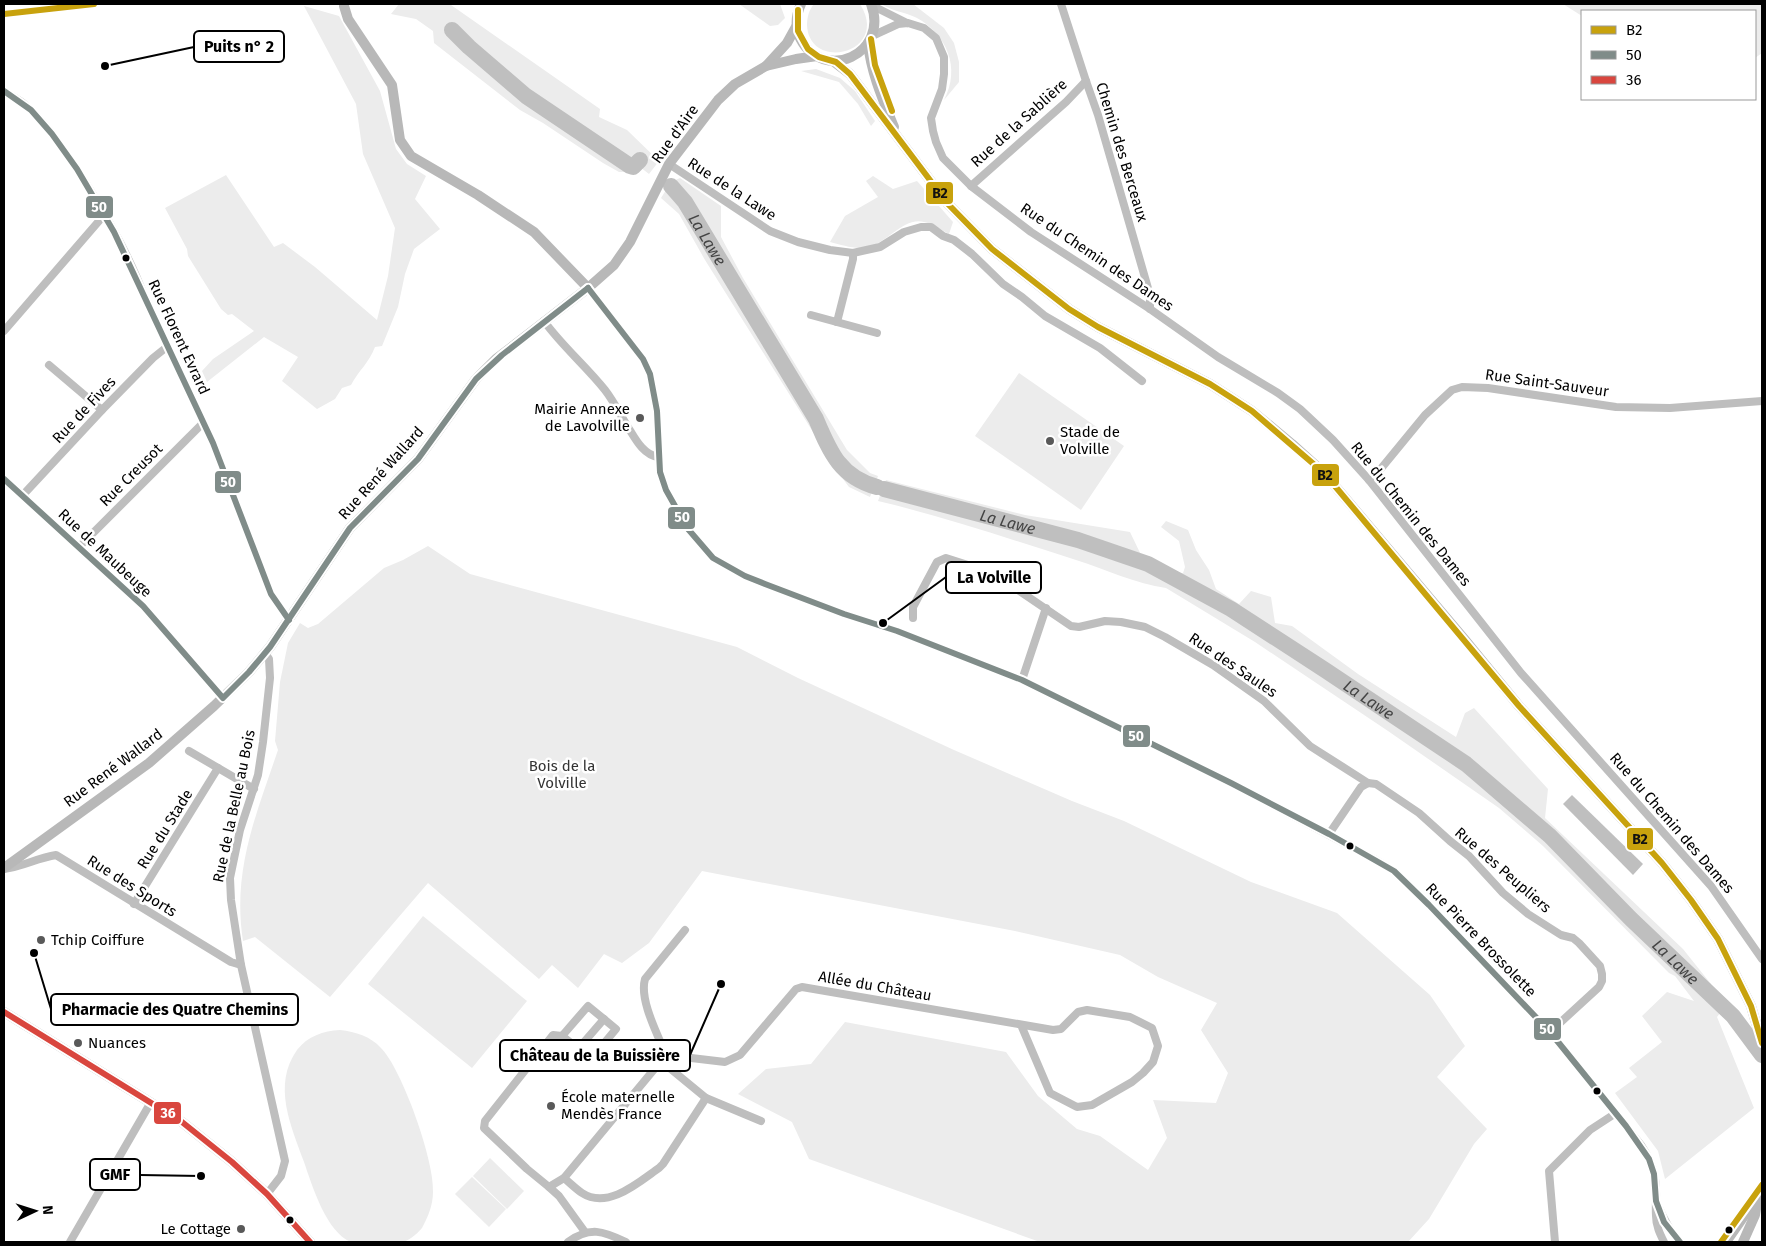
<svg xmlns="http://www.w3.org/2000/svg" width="1766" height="1246" font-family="'Fira Sans',sans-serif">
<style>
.green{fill:#ececec}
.water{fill:#bfbfbf}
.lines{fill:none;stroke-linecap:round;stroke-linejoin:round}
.river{stroke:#bfbfbf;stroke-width:16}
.street{stroke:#bebebe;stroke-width:8}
.secondary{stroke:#b8b8b8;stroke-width:10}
.bus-1-casing{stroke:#fff;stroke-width:10}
.bus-2-casing{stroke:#fff;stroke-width:10}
.bus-3-casing{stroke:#fff;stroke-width:10}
.bus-1{stroke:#c8a20d;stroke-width:6}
.bus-2{stroke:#808c89;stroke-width:6}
.bus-3{stroke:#d9463e;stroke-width:6}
.bus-dot{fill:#000;stroke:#fff;stroke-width:2}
.poi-dot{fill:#595959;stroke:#fff;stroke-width:2}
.labels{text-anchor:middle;stroke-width:5;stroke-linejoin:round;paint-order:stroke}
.street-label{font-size:15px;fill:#000;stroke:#fff}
.poi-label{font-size:15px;fill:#000;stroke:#fff;text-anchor:start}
.park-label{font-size:15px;fill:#333;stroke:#fff}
.water-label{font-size:16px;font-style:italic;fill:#444;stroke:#fff}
.leader{fill:none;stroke:#000;stroke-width:2}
.callout-dot{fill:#000;stroke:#fff;stroke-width:2}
.callout{fill:#fff;stroke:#000;stroke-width:2}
.callout-label{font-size:16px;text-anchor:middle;font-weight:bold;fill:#000}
.line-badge{stroke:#fff;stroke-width:2}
.badge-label{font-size:14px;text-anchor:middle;font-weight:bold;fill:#fff}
.pale-badge-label{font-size:14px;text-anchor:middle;font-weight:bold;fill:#111}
</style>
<rect width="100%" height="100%" fill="#fff"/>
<g class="green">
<path d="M399,4L451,5L600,109L599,117L627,130L659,161L649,174L636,164L629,172H619L603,163L543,123L520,110L434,43L433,31L416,19L391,14Z"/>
<path d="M739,4H780L785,18L778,25L770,26Z"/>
<path d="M814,4H860C891,53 809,73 807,25C807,17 809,10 814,4Z"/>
<path d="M881,4H913L944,28L954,43L959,62V82L944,100C961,68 947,35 917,18C905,12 892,11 881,4Z"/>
<path d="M1563,4H1762V53L1755,58V11H1582V16Z"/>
<path d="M304,6L339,16L380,91L396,149L407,164L426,176L415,199L440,229L414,249L405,274L398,307L382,346L375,347C369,363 359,370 351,385L342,388L335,399L317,409L282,381L298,357L264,337L207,382L202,371L213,359L254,331L232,314L228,315L221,309L188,256L187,249L165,208L226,175L274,247L283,243L315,267L377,320L388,276L395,228L363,154L356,104Z"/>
<path d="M816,69L840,78L855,91L875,121L871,126L858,104L839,82L801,71Z"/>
<path d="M873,176L893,189L917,181L953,222L949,234C941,230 932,223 924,222C903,217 888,243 868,247C855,250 843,245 830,242L845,216L878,197L866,181Z"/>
<path d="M680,178L721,206V237L743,278L847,450L870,473L878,476L870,497L849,487L840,475L705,260L679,214L661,198L671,182Z"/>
<path d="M1019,373L1124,446L1081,510L975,436Z"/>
<path d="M886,480L1025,515L1130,532L1142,557L1170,572L1183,573L1185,567L1179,541L1161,527L1166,521L1188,530L1196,550L1209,570L1216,589L1239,604L1251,591L1271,597L1275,623L1292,626L1358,674L1456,737L1465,713L1474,708L1548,789L1545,818L1683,949L1727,1004L1717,1017L1754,1108L1665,1179L1658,1151L1615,1093L1637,1077L1629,1068L1662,1042L1642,1016L1667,992L1694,1001L1675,976L1669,973L1543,846L1499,808L1388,731L1255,642L1166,588C1137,584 1104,569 1076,560C1010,539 945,517 878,501Z"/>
<path d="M428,546L470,574L737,647L798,678L954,750L1072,801L1124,821L1251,882L1337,913L1430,995L1465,1046L1437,1077L1487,1129L1474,1144L1429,1219L1408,1242H1040L809,1159L792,1122L738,1094L766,1069L811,1064L845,1022L1006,1052L1038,1096L1077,1129L1100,1136L1148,1170L1167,1138L1153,1100L1216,1103L1228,1073L1201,1030L1217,1003L1158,977L1120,955L1015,931L702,871L649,943L622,963L604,954L578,988L552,965L539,979L428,883L330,997L255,937L243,941C232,871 256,815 278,750L275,741L280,682L288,643L300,623L308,628L318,624L384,568L403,560Z"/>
<path d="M423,916L527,1001L472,1068L368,984Z"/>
<path d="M340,1030C356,1032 370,1036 381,1048C402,1069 435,1162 433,1192C433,1205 428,1217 422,1228C417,1234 408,1242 400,1242C390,1243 360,1245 351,1242C326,1232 312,1185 304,1162C291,1126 272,1085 297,1050C308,1036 323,1031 340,1030Z"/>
<path d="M490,1158L524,1191L507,1209L473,1176Z"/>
<path d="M472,1177L506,1209L489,1227L455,1194Z"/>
</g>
<path class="water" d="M1572,795L1643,864L1633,875L1563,804Z"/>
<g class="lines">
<g class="river">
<path d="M452,30L469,47L526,96L630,166L633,167L640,160"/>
<path id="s1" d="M671,186L685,202L816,419C830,452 840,477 877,487"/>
<path id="s2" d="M884,489L1078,540L1148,564L1231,609L1325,670L1466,764L1550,836L1631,919L1733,1016L1762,1055"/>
</g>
<g class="street">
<path d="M1061,4L1086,81L1098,115L1150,295V309"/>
<path d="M871,5L907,23"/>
<path d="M872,36L898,24L908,23L924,28L936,38L944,57V74L942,89L931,118L933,131L936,142L943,158L971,186L1031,232L1150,309L1218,357L1278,393L1300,409L1333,440L1369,480L1521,673L1711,886L1762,959"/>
<path d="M4,91C10,95 17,99 23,103C45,121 61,146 77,169C103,210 128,252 145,298L213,443L271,594L289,620"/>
<path d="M669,164L770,231L798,242L830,250L853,253L880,247L904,232L921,227H931L943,236L954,240L972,254L1003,284L1022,297L1045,316L1100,348L1142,381"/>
<path d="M971,186L1066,102L1086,81"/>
<path d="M588,288L643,359L650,374L657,411L660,472L666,490L688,529L713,558L745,576L765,584L844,614L897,631L1022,680L1231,783L1374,859L1394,871L1413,889L1550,1032L1641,1145C1647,1154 1652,1163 1654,1174C1658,1188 1655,1202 1656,1216C1656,1226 1660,1234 1664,1242"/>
<path d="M811,315L877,333"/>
<path d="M544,321C562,346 586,366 605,390C615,403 622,418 631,432C637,442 645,455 658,457"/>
<path d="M837,322L853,259V253"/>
<path d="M4,331L105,214"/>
<path d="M49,365L102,410"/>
<path d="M4,479L143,606L223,698"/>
<path d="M1369,480L1379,471L1425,415L1452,390L1462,387L1488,388L1616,407L1670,408L1762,401"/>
<path d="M22,496L102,410L153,358L168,346"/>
<path d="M79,547L203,423"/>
<path d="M913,618V607L937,562L946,558L993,573L1071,626L1079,627L1105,621L1121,622L1145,627L1165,637L1213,665L1264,701L1310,746L1368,783"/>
<path d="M265,653L269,659L270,678L263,742L258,775L240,830L230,878L231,900L241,965L285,1161L281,1176L267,1194"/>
<path d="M1022,680L1046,608"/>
<path d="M189,751L254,789"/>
<path d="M1329,834L1361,787L1368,783L1376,784L1419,813L1450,841L1469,856L1503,893L1528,914L1561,935L1573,938L1579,943L1600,966L1602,974V981L1599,987L1550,1032"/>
<path d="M4,869C22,867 37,858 56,855L231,962L241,965"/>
<path d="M134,904L218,768"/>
<path d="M578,1049L604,1019"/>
<path d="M666,1055C658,1035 639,1000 645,979L685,930"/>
<path d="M661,1061L706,1098L761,1121"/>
<path d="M564,1178C570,1183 576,1189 582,1193C608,1210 639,1182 659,1168L663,1164L706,1098"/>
<path d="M549,1187L527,1169L484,1128L485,1121L553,1035L562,1036L591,1059L616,1029L588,1006L562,1036"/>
<path d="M1657,1203C1663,1218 1669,1230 1680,1242"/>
<path d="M585,1232L559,1196L549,1187L564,1178L666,1055L725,1062L740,1055L796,989L802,987L1053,1030L1061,1029L1078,1012L1087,1010L1130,1017L1152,1028L1158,1046L1153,1062L1143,1073L1132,1082L1092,1105L1077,1107L1050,1093L1021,1025"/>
<path d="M70,1242L151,1102"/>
<path d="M568,1242C590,1226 603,1231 626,1242"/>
<path d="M1555,1242L1549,1171L1590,1130L1616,1113"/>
</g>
<g class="secondary">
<path d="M801,4C796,15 795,27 800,38C823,84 890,54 871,4"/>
<path d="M344,6L348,19L392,85L400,140L411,156L478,195L534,232L588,288"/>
<path d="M868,43C871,73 883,100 894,127"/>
<path d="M833,61L850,74L948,204L992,249L1069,309L1098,327L1210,384L1252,411L1292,444L1324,473L1465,640L1519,706L1662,863L1691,900L1718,939L1751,1006L1762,1043"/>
<path d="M766,66L787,43L797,25"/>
<path d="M4,868L149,763L214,706L249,672L270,647L350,528L418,459L476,379L496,359L588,288L614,265L630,242L669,164L718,100L735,84L766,66L796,59L817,56"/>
<path d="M4,1012L182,1122L232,1162L267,1194L310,1242"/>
<path d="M1726,1242L1749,1209L1757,1203"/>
<path d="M1743,1242L1755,1215L1757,1203L1762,1187"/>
</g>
<g class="bus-1-casing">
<g id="bus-1">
<path d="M798,10V31L808,49L819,57L836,62L850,74L948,204L992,249L1069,309L1098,327L1210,384L1252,411L1324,473L1519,706L1662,863L1691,900L1718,939L1751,1006L1762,1043"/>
<path d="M4,14L94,4"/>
<path d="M871,39L875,65L892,111"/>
<path d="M1721,1242L1762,1185"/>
</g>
</g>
<g class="bus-2-casing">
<g id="bus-2">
<path d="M4,91L31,110L52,134L77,169L114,232L213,443L271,594L289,620"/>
<path d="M588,288L643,359L650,374L657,411L660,472L666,490L688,529L713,558L745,576L765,584L844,614L897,631L1022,680L1231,783L1329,834L1394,871L1429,905L1550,1032L1626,1126L1649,1159L1654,1174L1656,1201L1664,1222L1680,1242"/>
<path d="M4,479L143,606L223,698L249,672L270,647L350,528L418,459L476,379L502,355L588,288"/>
</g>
</g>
<g class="bus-3-casing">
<path id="bus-3" d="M4,1012L182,1122L232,1162L267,1194L310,1242"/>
</g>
<use href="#bus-1" class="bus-1"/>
<use href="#bus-2" class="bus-2"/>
<use href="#bus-3" class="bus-3"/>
</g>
<g class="bus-dot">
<circle cx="126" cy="258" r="4.5"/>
<circle cx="1350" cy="846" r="4.5"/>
<circle cx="1597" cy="1091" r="4.5"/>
<circle cx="290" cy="1220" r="4.5"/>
<circle cx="1729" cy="1230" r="4.5"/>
</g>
<g class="poi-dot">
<circle cx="640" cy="418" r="5"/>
<circle cx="1050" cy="441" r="5"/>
<circle cx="41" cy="940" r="5"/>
<circle cx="78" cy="1043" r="5"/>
<circle cx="551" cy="1106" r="5"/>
<circle cx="241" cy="1229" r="5"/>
</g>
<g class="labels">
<g class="street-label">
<text transform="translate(1019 123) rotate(-42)" y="5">Rue de la Sablière</text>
<text transform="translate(675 134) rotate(-54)" y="5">Rue d'Aire</text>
<text transform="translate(1122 152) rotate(73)" y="5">Chemin des Berceaux</text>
<text transform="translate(732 189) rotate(33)" y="5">Rue de la Lawe</text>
<text transform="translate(1097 257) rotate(34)" y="5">Rue du Chemin des Dames</text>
<text transform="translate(179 337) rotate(65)" y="5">Rue Florent Evrard</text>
<text transform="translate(1547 383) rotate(8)" y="5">Rue Saint-Sauveur</text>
<text transform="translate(84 410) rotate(-47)" y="5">Rue de Fives</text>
<text transform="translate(381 473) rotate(-48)" y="5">Rue René Wallard</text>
<text transform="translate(131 475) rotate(-45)" y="5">Rue Creusot</text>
<text transform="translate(1411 514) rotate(51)" y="5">Rue du Chemin des Dames</text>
<text transform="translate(105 553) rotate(43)" y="5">Rue de Maubeuge</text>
<text transform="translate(1233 665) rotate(34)" y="5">Rue des Saules</text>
<text transform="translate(113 768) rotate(-37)" y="5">Rue René Wallard</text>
<text transform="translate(234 806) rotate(-78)" y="5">Rue de la Belle au Bois</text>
<text transform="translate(1672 823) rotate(49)" y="5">Rue du Chemin des Dames</text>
<text transform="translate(165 829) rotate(-58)" y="5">Rue du Stade</text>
<text transform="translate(1503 870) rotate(41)" y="5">Rue des Peupliers</text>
<text transform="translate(132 886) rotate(32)" y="5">Rue des Sports</text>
<text transform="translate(1481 940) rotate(46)" y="5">Rue Pierre Brossolette</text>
<text transform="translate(875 986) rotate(10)" y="5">Allée du Château</text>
</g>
<g class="poi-label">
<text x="630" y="414" text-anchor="end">Mairie Annexe<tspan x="630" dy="17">de Lavolville</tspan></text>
<text x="1060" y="437">Stade de<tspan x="1060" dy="17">Volville</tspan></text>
<text x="51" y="945">Tchip Coiffure</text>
<text x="88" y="1048">Nuances</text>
<text x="561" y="1102">École maternelle<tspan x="561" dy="17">Mendès France</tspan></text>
<text x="231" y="1234" text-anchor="end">Le Cottage</text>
</g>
<g class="park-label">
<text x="562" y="771">Bois de la<tspan x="562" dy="17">Volville</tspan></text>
</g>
<g class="water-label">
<text dy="6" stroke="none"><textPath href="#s1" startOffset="65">La Lawe</textPath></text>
<text dy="6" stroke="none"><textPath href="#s2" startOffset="128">La Lawe</textPath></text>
<text dy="6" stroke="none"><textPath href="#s2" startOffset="534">La Lawe</textPath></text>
<text dy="6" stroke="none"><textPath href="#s2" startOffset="939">La Lawe</textPath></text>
</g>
</g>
<path class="leader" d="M105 66L194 47M883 623L946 577M34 953L51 1009M721 984L690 1055M201 1176L140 1175"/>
<g class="callout-dot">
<circle cx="105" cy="66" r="5"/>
<circle cx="883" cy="623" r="5"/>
<circle cx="34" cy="953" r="5"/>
<circle cx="721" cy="984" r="5"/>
<circle cx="201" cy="1176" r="5"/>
</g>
<g class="callout">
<rect x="194" y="31" width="90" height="31" rx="5"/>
<rect x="946" y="562" width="95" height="31" rx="5"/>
<rect x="51" y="994" width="247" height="31" rx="5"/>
<rect x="500" y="1040" width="190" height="31" rx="5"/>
<rect x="90" y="1159" width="50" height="31" rx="5"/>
</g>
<g class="callout-label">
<text x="239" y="52">Puits n° 2</text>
<text x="994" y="583">La Volville</text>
<text x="175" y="1015">Pharmacie des Quatre Chemins</text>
<text x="595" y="1061">Château de la Buissière</text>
<text x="115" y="1180">GMF</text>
</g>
<g class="line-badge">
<rect x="925" y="181" width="29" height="24" rx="5" fill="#c8a20d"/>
<rect x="85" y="195" width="29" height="24" rx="5" fill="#808c89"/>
<rect x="1311" y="463" width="29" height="24" rx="5" fill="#c8a20d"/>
<rect x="214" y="470" width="28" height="24" rx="5" fill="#808c89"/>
<rect x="667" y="506" width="29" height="24" rx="5" fill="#808c89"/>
<rect x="1122" y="724" width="29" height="24" rx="5" fill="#808c89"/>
<rect x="1626" y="827" width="28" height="24" rx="5" fill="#c8a20d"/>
<rect x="1533" y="1017" width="29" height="24" rx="5" fill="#808c89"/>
<rect x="153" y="1101" width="29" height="24" rx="5" fill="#d9463e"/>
</g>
<g class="badge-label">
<text x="99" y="212">50</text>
<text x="228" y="487">50</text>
<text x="682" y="522">50</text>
<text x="1136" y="741">50</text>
<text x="1547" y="1034">50</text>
<text x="168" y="1118">36</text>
</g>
<g class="pale-badge-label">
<text x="940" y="198">B2</text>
<text x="1325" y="480">B2</text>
<text x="1640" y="844">B2</text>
</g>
<rect width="1766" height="1246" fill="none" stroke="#000000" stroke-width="10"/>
<rect x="1581" y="10" width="175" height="90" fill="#ffffff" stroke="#999999"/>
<rect x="1591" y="26" width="25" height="8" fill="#c8a20d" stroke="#999999"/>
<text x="1626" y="35" font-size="15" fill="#000000">B2</text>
<rect x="1591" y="51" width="25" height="8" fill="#808c89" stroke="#999999"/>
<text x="1626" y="60" font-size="15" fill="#000000">50</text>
<rect x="1591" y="76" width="25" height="8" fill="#d9463e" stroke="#999999"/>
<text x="1626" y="85" font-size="15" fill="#000000">36</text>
<g transform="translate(35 1211) rotate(86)" stroke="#ffffff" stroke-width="4" paint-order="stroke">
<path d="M0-4L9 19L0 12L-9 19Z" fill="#000000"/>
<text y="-8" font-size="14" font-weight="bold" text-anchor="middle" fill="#000000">N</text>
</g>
</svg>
